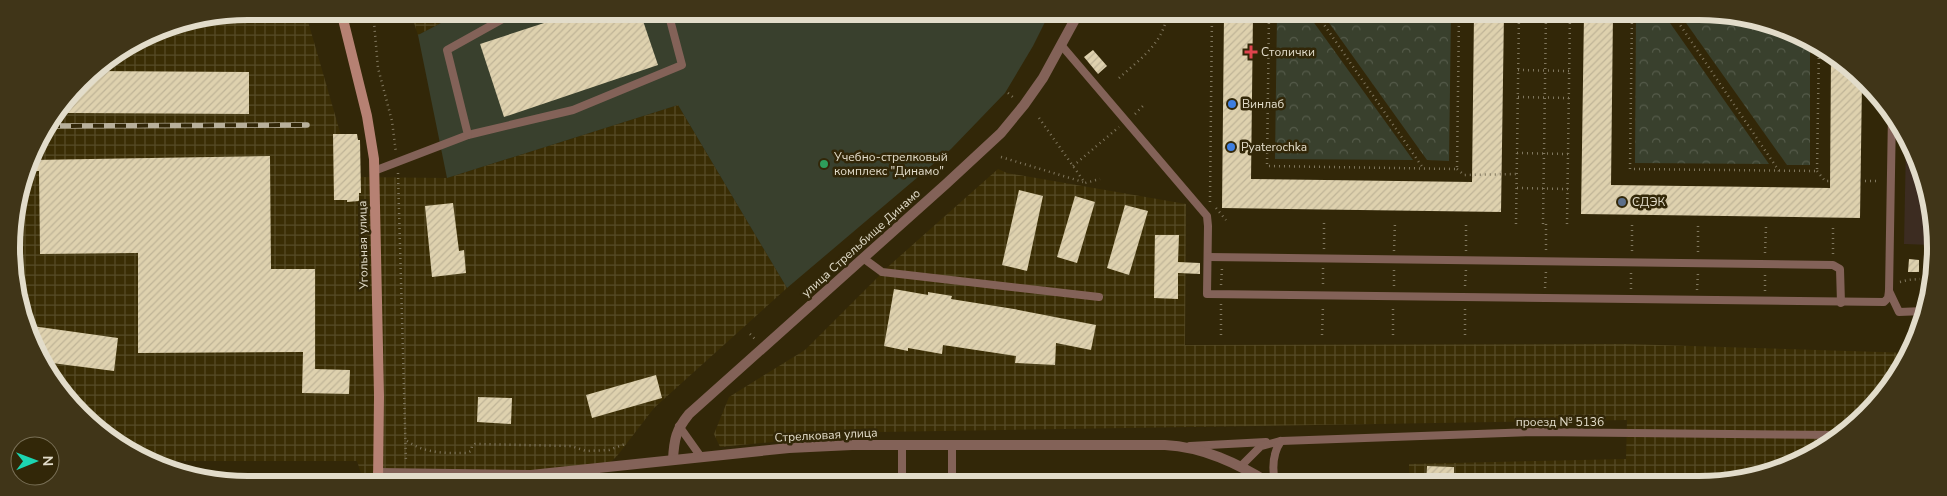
<svg xmlns="http://www.w3.org/2000/svg" width="1947" height="496" font-family="'Nunito Sans',sans-serif">
<style>
.industrial{fill:url(#industrial-grid)}
.education{fill:#3c2c21}
.grass{fill:#39402d}
.park{fill:url(#park-crowns)}
.building{fill:url(#building-hatch)}
.lines{fill:none;stroke-linecap:round;stroke-linejoin:round}
.path{stroke:#80775e;stroke-width:2.5;stroke-dasharray:1 4;stroke-linecap:butt}
.lane{stroke:#836258;stroke-width:8}
.street{stroke:#836258;stroke-width:10}
.secondary{stroke:#b68173;stroke-width:10}
.rail-casing{stroke:#b8b09b;stroke-width:5.5}
.rail{stroke:#322708;stroke-width:4;stroke-dasharray:11;stroke-linecap:butt}
.health-dot{fill:#e0444e;stroke:#322708;stroke-width:2}
.shop-dot{fill:#3f7fe0;stroke:#322708;stroke-width:2}
.leisure-dot{fill:#2e9e5b;stroke:#322708;stroke-width:2}
.service-dot{fill:#5c6f8a;stroke:#322708;stroke-width:2}
.labels{text-anchor:middle;stroke-width:5;stroke-linejoin:round;paint-order:stroke}
.poi-label{font-size:12px;fill:#e2dcca;stroke:#322708;text-anchor:start}
.street-label{font-size:12px;fill:#e2dcca;stroke:#322708}
.rim{fill:none;stroke:#e2dcca;stroke-width:6}
</style>
<defs>
<pattern id="industrial-grid" width="8" height="8" patternUnits="userSpaceOnUse" patternTransform="scale(1.25)"><rect width="8" height="8" fill="#3a2d04"/><path d="M0 4h8M4 0v8" fill="none" stroke="#564b27"/></pattern>
<pattern id="park-crowns" width="20" height="18" patternUnits="userSpaceOnUse" patternTransform="scale(1.25)"><rect width="20" height="18" fill="#39402d"/><path d="M2 6a3 3 0 1 1 6 0M12 15a3 3 0 1 1 6 0" fill="none" stroke="#555b4a"/></pattern>
<pattern id="building-hatch" width="6" height="6" patternUnits="userSpaceOnUse" patternTransform="scale(1.25)"><rect width="6" height="6" fill="#ded1ae"/><path d="M-1 1l2-2M0 6l6-6M5 7l2-2" fill="none" stroke="#bfb497"/></pattern>
</defs>
<rect width="100%" height="100%" fill="#322708"/>
<g class="industrial">
<path d="M248,11H305L353,177L447,178L678,105L787,288L654,408L617,456L589,483H364L357,461H154L129,453L60,392L24,324L12,232L36,144L92,70L158,29Z"/>
<path d="M410,11L462,12L418,35Z"/>
<path d="M998,169L1007,173L1186,204L1185,345L1626,344L1911,353L1866,416L1803,460L1730,483H1409V464L1626,459L1627,420L878,432L720,447L714,434L729,397L805,350L891,264Z"/>
</g>
<path class="education" d="M1906,142L1928,187L1931,245L1904,244Z"/>
<path class="grass" d="M462,12H1050L1033,46L1005,93L951,149L787,288L678,105L447,178L418,35Z"/>
<g class="park">
<path d="M1277,13H1307L1413,160L1275,159Z"/>
<path d="M1322,13H1451L1449,161L1427,160Z"/>
<path d="M1636,13H1663L1769,164L1635,163Z"/>
<path d="M1679,13H1730L1810,41V165H1787Z"/>
</g>
<g class="building">
<path d="M578,12H640L658,65L504,117L480,44Z"/>
<path d="M1224,13H1253L1251,179L1472,182L1474,13H1504L1501,212L1222,208Z"/>
<path d="M1584,13H1613L1611,185L1830,188L1831,55L1862,82L1860,218L1581,214Z"/>
<path d="M1093,50L1107,66L1098,74L1084,57Z"/>
<path d="M91,71L249,72V114L66,113V103Z"/>
<path d="M333,134H357L358,140H360L361,193H359V201L347,202V200H334Z"/>
<path d="M270,156L271,269H315V369L350,370L349,394L302,393L303,352L138,353V253L40,254L39,171H28L31,160Z"/>
<path d="M1019,190L1043,196L1027,271L1002,265Z"/>
<path d="M1075,196L1095,202L1077,263L1057,257Z"/>
<path d="M453,203L459,251L464,250L466,273L432,277L425,206Z"/>
<path d="M1125,205L1148,211L1129,275L1107,268Z"/>
<path d="M1155,235H1179L1178,262L1200,263V274L1178,273V299L1154,298Z"/>
<path d="M1909,259L1919,260V272H1908Z"/>
<path d="M894,289L928,295V292L952,296L951,299L1014,309L1096,325L1091,350L1056,343L1055,365L1015,363L1016,356L943,345L942,354L908,348V351L884,346Z"/>
<path d="M25,325L118,338L114,371L44,362Z"/>
<path d="M656,375L662,398L592,418L586,395Z"/>
<path d="M478,397L512,398L511,424L477,422Z"/>
<path d="M1427,466L1454,467V483H1426Z"/>
</g>
<g class="lines">
<g class="path">
<path d="M373,11L378,68L392,121L396,153"/>
<path d="M1269,13L1267,166L1457,169L1459,13"/>
<path d="M1316,13L1423,168"/>
<path d="M1632,13L1630,169L1817,171L1819,44"/>
<path d="M1672,13L1779,171"/>
<path d="M1518,70L1569,71"/>
<path d="M1119,78C1139,60 1165,42 1167,13"/>
<path d="M1008,93L1014,98"/>
<path d="M1518,97L1569,98"/>
<path d="M1135,114L1143,106"/>
<path d="M1039,118L1085,183L1100,179"/>
<path d="M1517,153L1568,154"/>
<path d="M1001,157L1083,182"/>
<path d="M1073,166L1119,127"/>
<path d="M1457,169L1464,175L1517,174"/>
<path d="M1817,171L1825,181H1830"/>
<path d="M398,173L406,462"/>
<path d="M1860,181H1877"/>
<path d="M1517,188L1568,189"/>
<path d="M1210,202L1212,13"/>
<path d="M1216,208L1226,220"/>
<path d="M1516,224L1519,13"/>
<path d="M1543,224L1546,13"/>
<path d="M1567,224L1570,13"/>
<path d="M1324,249V221"/>
<path d="M1546,250V224"/>
<path d="M1394,251L1395,222"/>
<path d="M1466,251V223"/>
<path d="M1632,251V225"/>
<path d="M1698,252V226"/>
<path d="M1765,253L1766,227"/>
<path d="M1833,254V228"/>
<path d="M1900,282L1908,280L1920,279"/>
<path d="M1323,284V267"/>
<path d="M1221,285L1222,268"/>
<path d="M1394,286V269"/>
<path d="M1465,286L1466,269"/>
<path d="M1545,288L1546,271"/>
<path d="M1631,289V272"/>
<path d="M1697,290L1698,273"/>
<path d="M1765,291V274"/>
<path d="M750,334L755,339"/>
<path d="M1221,335V303"/>
<path d="M1322,335L1323,305"/>
<path d="M1393,335V306"/>
<path d="M1465,335V307"/>
<path d="M407,441C426,454 445,453 467,453L471,451L472,446L475,444L571,446L586,451L609,450L625,444"/>
<path d="M643,482V483"/>
</g>
<g class="lane">
<path d="M1062,46L1207,216L1208,226L1207,294L1884,302L1888,298L1889,291L1892,114"/>
<path d="M468,135L573,110L682,65L668,12"/>
<path d="M374,171L468,135L447,50L515,12"/>
<path d="M1208,257L1833,265L1840,269L1841,303"/>
<path d="M863,258L882,272L1099,297"/>
<path d="M1889,291L1899,312L1924,311"/>
<path d="M679,426L701,457"/>
<path d="M902,444V483"/>
<path d="M952,444V483"/>
<path d="M1190,446L1266,442"/>
<path d="M1240,467L1261,446L1281,441L1533,432L1839,435"/>
<path d="M596,468V483"/>
<path d="M1275,483C1272,468 1272,454 1281,441"/>
</g>
<g class="street">
<path d="M673,460C674,439 676,430 689,414L946,184L1001,133L1024,105L1043,78L1079,12"/>
<path d="M378,473L531,475L789,448L852,445H1165C1203,447 1237,463 1269,483"/>
</g>
<path class="secondary" d="M341,11L367,116L374,159L379,396L378,483"/>
<g class="rail-casing">
<path id="rail" d="M49,126L307,125"/>
</g>
<use href="#rail" class="rail"/>
</g>
<path class="health-dot" d="M1248.5 44.5h5v5h5v5h-5v5h-5v-5h-5v-5h5z"/>
<g class="shop-dot">
<circle cx="1232" cy="104" r="5"/>
<circle cx="1231" cy="147" r="5"/>
</g>
<circle class="leisure-dot" cx="824" cy="164" r="5"/>
<circle class="service-dot" cx="1622" cy="202" r="5"/>
<g class="labels">
<g class="poi-label">
<text x="1261" y="56">Столички</text>
<text x="1242" y="108">Винлаб</text>
<text x="1241" y="151">Pyaterochka</text>
<text x="834" y="161">Учебно-стрелковый<tspan x="834" dy="14">комплекс "Динамо"</tspan></text>
<text x="1632" y="206">СДЭК</text>
</g>
<g class="street-label">
<text transform="translate(861 243) rotate(-42)" y="4">улица Стрельбище Динамо</text>
<text transform="translate(363 245) rotate(-91)" y="4">Угольная улица</text>
<text x="1560" y="426">проезд № 5136</text>
<text transform="translate(826 435) rotate(-3)" y="4">Стрелковая улица</text>
</g>
</g>
<path d="M0 0H1947V496H0ZM248 20H1699A228 228 0 0 1 1927 248V248A228 228 0 0 1 1699 476H248A228 228 0 0 1 20 248V248A228 228 0 0 1 248 20Z" fill="#403518" fill-rule="evenodd"/>
<path class="rim" d="M248 20H1699A228 228 0 0 1 1927 248V248A228 228 0 0 1 1699 476H248A228 228 0 0 1 20 248V248A228 228 0 0 1 248 20Z"/>
<g transform="translate(35 461) rotate(89)"><circle r="24" fill="#322708" stroke="#786f56"/>
<path d="M0-4L9 19L0 12L-9 19Z" fill="#1cd5b1"/>
<text y="-8" font-size="14" font-weight="bold" text-anchor="middle" fill="#e2dcca">N</text>
</g>
</svg>
